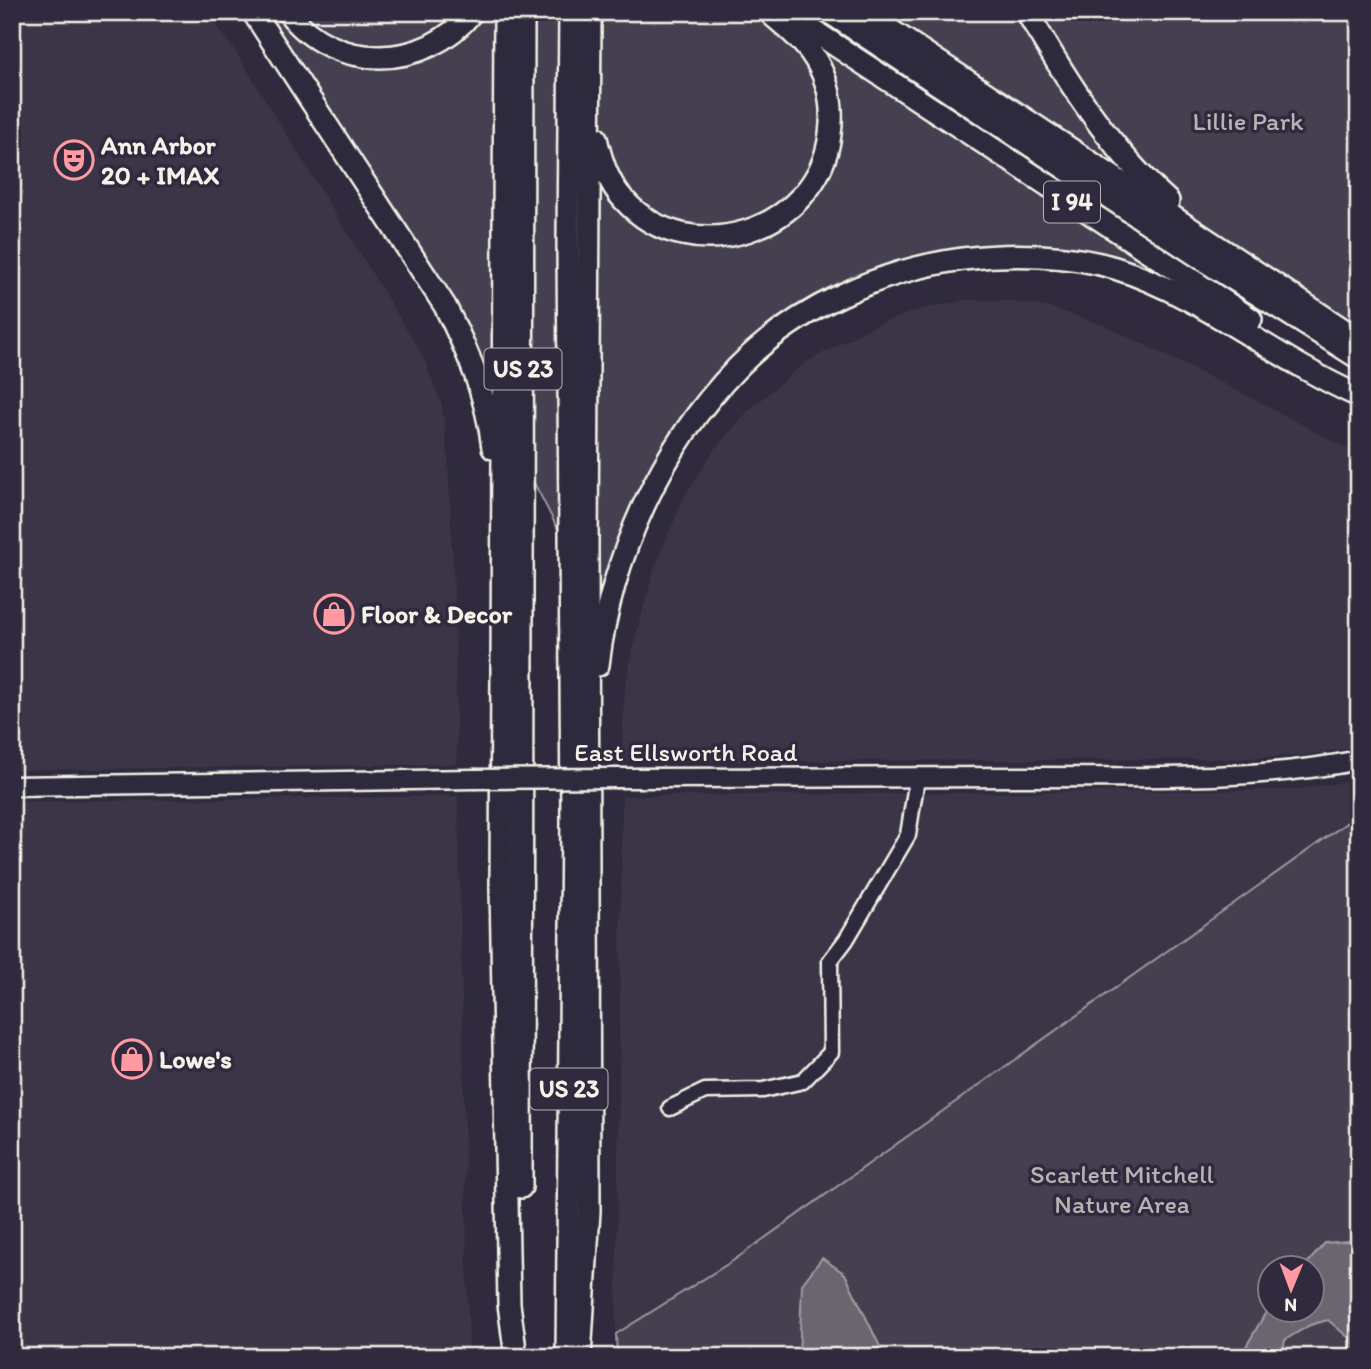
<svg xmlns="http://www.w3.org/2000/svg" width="1371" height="1369" font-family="Itim,sans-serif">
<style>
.built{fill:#3b3647}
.green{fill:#454050;stroke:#9c989c;stroke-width:2;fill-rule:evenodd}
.water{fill:#6a6670;stroke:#a19ea0;stroke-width:2}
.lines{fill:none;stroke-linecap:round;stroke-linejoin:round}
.minor-casing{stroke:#f4f1e8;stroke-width:19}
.major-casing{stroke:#f4f1e8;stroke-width:23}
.highway-casing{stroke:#f4f1e8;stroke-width:26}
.minor{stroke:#2f2a3d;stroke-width:14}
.major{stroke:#2f2a3d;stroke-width:18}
.highway{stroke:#2f2a3d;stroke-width:21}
.major-bridge-casing{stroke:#f4f1e8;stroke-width:23;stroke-linecap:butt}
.major-bridge{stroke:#2f2a3d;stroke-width:18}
.labels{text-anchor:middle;stroke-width:7;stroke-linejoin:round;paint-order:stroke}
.shield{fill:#2f2a3d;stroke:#b9b5b5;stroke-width:2}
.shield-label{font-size:24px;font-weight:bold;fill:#f4f1e8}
.park-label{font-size:26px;fill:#b7b3b3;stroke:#2f2a3d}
.poi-label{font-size:26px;font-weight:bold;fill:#f4f1e8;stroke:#2f2a3d;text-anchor:start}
.street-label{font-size:26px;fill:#f4f1e8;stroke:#2f2a3d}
</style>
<rect width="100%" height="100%" fill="#2f2a3d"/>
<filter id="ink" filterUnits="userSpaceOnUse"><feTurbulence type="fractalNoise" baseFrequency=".0143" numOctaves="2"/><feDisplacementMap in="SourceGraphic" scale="14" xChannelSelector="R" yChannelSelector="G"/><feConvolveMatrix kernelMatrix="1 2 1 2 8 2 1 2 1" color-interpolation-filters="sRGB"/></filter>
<g filter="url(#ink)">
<g class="built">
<path d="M12,12H208L239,57L423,356L442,405L448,458L455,612L457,764L12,770Z"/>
<path d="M967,300L1006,301L1049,307L1104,325L1258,401L1359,455V747L1300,756L1225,759L621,762L625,687L636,635L655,566L684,497L714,450L749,410L803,364L873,326L921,309Z"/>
<path d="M1359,780V814L734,1260L616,1334L622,796L1290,790Z"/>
<path d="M458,796L469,1357H12V802Z"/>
</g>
<g class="green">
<path d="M263,12H1015L1054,79L1128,172L1175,281L1101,256L999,244L892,262L783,316L700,397L599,609L493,403L459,310Z"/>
<path d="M1035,12H1359V333L1187,214L1122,147Z"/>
<path d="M1359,814V1357H617L616,1334L734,1260ZM1270,1268H1312V1310H1270Z"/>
</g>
<g class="water">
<path d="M1359,1240V1357H1349V1338L1328,1320L1310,1325L1285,1340L1282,1357H1240L1269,1307L1270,1310H1312V1268L1304,1267L1325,1243Z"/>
<path d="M822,1258L845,1274L885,1357H799L802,1284Z"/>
</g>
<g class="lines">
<g class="minor-casing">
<path id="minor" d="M670,1108L705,1091L763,1090L803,1081L831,1052L830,961L846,940L908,835L917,778"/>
</g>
<g class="major-casing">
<g id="major">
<path d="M618,778C760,778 901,778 1042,777C1147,777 1255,781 1359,760"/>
<path d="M12,786L474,779"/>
</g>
</g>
<g class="highway-casing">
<g id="highway">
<path d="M253,12L445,306C468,351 487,397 493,448"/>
<path d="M288,12C334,73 426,71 472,12"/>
<path d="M505,12L501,889L509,1304L516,1357"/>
<path d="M785,12L1251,319"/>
<path d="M829,12L1216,268L1359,358"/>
<path d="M863,12L1359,340"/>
<path d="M1027,12C1067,81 1109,148 1168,201"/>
<path d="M596,138C601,160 608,183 624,200C690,273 819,231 830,134C834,105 828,77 811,53C800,37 783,25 769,12"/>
<path d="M598,665C611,557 661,446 737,368C796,308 881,270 963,259C1010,253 1069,254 1115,268C1204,296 1275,359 1359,396"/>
<path d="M521,1187L523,12"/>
<path d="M567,1354L572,821L568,242L570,12"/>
<path d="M580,1357L589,1211L587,546L590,12"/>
</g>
</g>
<use href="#minor" class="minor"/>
<use href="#major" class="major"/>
<use href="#highway" class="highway"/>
<g class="major-bridge-casing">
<path id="major-bridge" d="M474,779L618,778"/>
</g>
<use href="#major-bridge" class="major-bridge"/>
</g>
</g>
<defs>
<g id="theatre-ring" transform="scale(2.0125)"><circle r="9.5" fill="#2f2a3d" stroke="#ff9aa2" stroke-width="1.5"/><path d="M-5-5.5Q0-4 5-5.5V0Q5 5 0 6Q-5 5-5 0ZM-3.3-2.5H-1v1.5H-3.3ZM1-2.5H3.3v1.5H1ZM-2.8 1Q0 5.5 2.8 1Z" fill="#ff9aa2"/></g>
<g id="shop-ring" transform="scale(2.0125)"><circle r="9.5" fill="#2f2a3d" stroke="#ff9aa2" stroke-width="1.5"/><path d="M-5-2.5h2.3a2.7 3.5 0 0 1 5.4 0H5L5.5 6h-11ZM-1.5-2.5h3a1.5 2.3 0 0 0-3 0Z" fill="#ff9aa2"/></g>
</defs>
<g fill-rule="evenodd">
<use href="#theatre-ring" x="74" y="160"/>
<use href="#shop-ring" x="334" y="614"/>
<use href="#shop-ring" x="132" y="1059"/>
</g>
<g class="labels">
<g class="shield">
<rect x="1044" y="181.5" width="56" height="41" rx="5"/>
<rect x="484.5" y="348.5" width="77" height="41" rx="5"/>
<rect x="530.5" y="1068.5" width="77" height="41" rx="5"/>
</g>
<g class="shield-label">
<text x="1072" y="210">I 94</text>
<text x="523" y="377">US 23</text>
<text x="569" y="1097">US 23</text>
</g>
<g class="park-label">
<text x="1248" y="130">Lillie Park</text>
<text x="1122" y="1183">Scarlett Mitchell<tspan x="1122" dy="30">Nature Area</tspan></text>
</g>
<g class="poi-label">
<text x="101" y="154">Ann Arbor<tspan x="101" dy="30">20 + IMAX</tspan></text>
<text x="361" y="623">Floor &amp; Decor</text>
<text x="159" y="1068">Lowe's</text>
</g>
<g class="street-label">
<text x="686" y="761">East Ellsworth Road</text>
</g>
</g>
<rect width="1371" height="1369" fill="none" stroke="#2f2a3d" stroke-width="42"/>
<rect x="21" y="21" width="1329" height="1327" fill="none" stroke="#f4f1e8" stroke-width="2.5" filter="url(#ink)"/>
<g transform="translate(1291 1289) rotate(181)"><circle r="33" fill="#2f2a3d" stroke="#7e7a81" stroke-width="2"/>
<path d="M0-5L12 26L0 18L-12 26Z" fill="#ff9aa2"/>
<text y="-10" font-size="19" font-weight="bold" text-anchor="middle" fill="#f4f1e8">N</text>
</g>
</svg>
